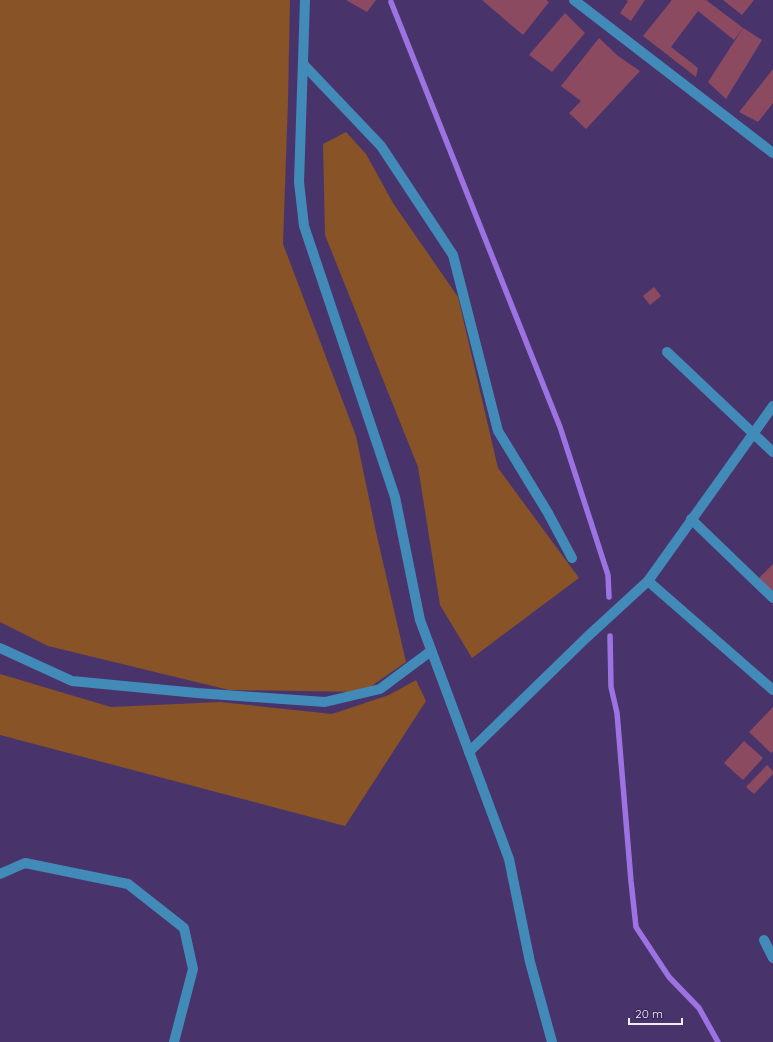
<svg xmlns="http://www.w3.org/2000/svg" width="773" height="1042" font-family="Quicksand,sans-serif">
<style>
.green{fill:#875327}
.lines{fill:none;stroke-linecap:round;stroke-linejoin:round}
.stream{stroke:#9d73e4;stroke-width:5.5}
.building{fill:#8c4a61}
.minor{stroke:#428bb9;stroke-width:10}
</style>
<rect width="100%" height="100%" fill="#48346b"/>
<g class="green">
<path d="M0,0H290L288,100L283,244L356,436L376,532L406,662L363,692L229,690L48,646L0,622Z"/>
<path d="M346,132L366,154L393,203L458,297L498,468L579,578L472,658L440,605L418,467L325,235L323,144Z"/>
<path d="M0,674L111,707L220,702L332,714L389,695L416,680L426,701L345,826L0,735Z"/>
</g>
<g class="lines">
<g class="stream">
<path d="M391,2L560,427L608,575L609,597"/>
<path d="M610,636L611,687L617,713L631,881L636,927L669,977L699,1008L718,1042"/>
</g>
</g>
<g class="building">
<path d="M346,0H376L367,12Z"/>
<path d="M482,0H546L549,2L523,35Z"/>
<path d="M626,0H645L631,21L620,13L628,1Z"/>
<path d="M672,0H706L743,28L734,40L698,11L671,47L698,68L696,77L643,36Z"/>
<path d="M723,0H754L742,15Z"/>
<path d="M565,13L585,33L552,72L529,55Z"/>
<path d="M743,28L762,40L726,99L708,82Z"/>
<path d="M599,38L618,56L640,71L586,129L569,113L581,101L561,86Z"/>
<path d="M773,69V103L758,122L739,112Z"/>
<path d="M654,287L661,296L650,305L643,296Z"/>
<path d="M773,564V592L759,578Z"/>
<path d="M773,707V751L771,753L749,732Z"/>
<path d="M744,741L763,758L743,780L724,763Z"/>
<path d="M767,765L773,771V774L754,794L746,787Z"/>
</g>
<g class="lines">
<g class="minor">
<path d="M305,0L299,182L304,226L395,497L420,620L509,859L530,962L552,1042"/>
<path d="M574,0L773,153"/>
<path d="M303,64L381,146L453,255L498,431L548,513L572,558"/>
<path d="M667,352L773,452"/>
<path d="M691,519L773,598"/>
<path d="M648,581L773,690"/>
<path d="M0,648L72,681L197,693L325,702L380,689L431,651"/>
<path d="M469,752L586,638L648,581L773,406"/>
<path d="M0,874L25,863L128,884L184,928L193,969L174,1042"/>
<path d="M764,940L773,958"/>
</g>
</g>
<path d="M629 1018v6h53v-6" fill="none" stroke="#f0edfa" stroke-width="2"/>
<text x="635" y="1018" font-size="12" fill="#f0edfa" stroke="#3e295f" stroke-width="3" paint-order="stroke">20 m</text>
</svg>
